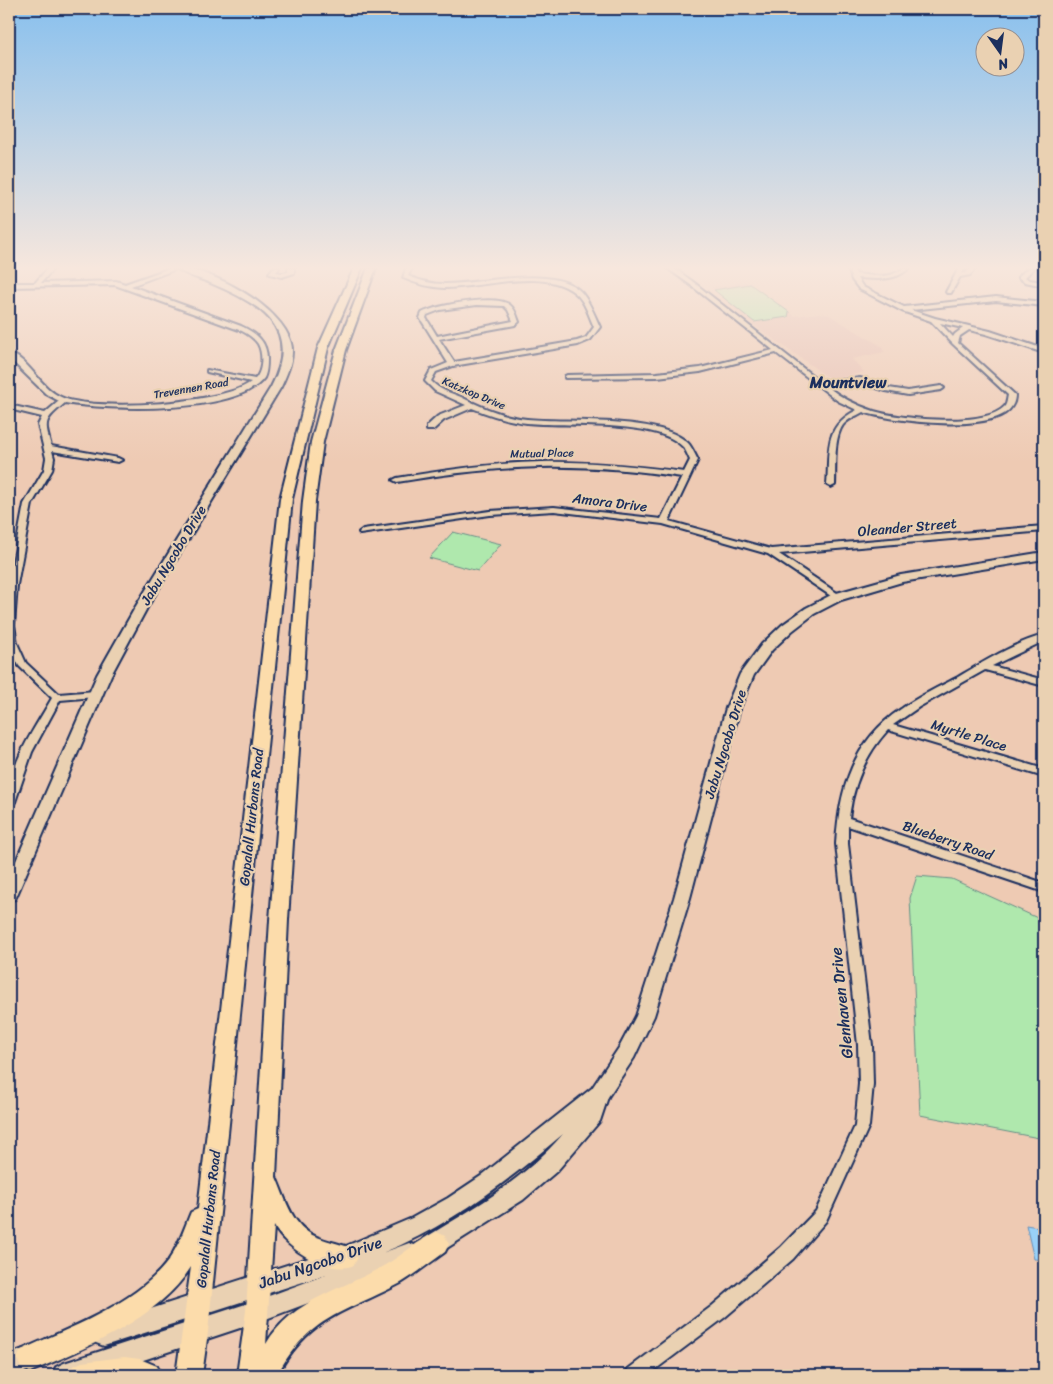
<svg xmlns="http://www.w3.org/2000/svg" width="1053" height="1384" font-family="Sriracha,sans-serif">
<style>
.built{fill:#e7bfb0}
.green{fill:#afe8ad;stroke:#658c86}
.water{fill:#99d1f8;stroke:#6790ba}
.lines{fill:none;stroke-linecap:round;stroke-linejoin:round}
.street-casing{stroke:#1b2f5e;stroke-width:4}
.secondary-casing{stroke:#1b2f5e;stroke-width:4}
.primary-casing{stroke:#1b2f5e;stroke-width:4}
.street{fill:#ead1b2;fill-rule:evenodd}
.secondary{fill:#ead1b2;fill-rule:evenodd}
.primary{fill:#fcdcab;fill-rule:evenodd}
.labels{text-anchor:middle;stroke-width:4.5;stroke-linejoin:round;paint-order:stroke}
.far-street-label{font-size:11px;fill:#1b2f5e;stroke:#ead1b2}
.street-label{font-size:14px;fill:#1b2f5e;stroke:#ead1b2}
.far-district-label{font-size:16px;font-weight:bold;fill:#1b2f5e;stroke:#ead1b2}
.near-street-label{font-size:16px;fill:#1b2f5e;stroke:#ead1b2}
</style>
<rect width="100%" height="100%" fill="#eecab3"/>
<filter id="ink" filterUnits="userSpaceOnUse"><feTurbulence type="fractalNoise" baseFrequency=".02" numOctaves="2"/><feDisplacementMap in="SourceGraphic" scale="10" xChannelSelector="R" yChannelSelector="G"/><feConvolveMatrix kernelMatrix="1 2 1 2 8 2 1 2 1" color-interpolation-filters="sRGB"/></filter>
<g filter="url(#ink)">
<path class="built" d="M746,282L795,316L820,313L829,315L881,346L884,352L852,359L864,372L832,380L741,316L711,287Z"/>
<g class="green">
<path d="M750,284L789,312L788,317L754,322L714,290Z"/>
<path d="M453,532L501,544L478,571L429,558Z"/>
<path d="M917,876L952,879L1044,921V1139L920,1115L910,898Z"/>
</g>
<path class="water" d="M1026,1225L1044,1228V1260L1034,1259Z"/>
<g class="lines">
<g class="street-casing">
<g id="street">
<path d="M48,268H54L41,283L116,281L125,284L170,268H179L131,286L241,326C256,333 267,341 267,359C267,365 267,372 264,378C237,415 106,410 65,403C44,421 44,420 51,446L118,458L122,460L118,462L52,451L54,458L52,470L32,504L17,585L14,625L17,643L26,663L59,694L95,691L100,694L95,697L60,700L32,752L15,802L13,805L9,806C6,767 34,730 52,698L19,666L9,646V584L24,504L44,470L46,458L38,425L42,417L9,409V405L45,413L59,401L46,394L9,358V353C30,360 40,388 61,397C93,412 223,404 251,382L207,372V370L255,379C263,371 263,353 258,344C254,338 248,334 242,331L115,285L9,287V283H35Z"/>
<path d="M273,268H279L276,272L282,273L288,272V268H294V273L282,277L270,274L269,273Z"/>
<path d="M406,268H412L408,276C421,281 432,284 445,284C481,284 557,264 582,293C590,303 595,316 600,327L590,340L578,345L453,366L436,372L431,381C439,390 451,393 461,397C482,407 504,417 527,419C567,423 659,415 688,443C692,447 695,455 698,460L669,521L771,549L1044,526V531L779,554L840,595L842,597L837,600L768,554L663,524L554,511L490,515L360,534L359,532L363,529L490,511L554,507L661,519L682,477C635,470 588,466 541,467C493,468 445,474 397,482L393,480L397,478C445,470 493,463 542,462C590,461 637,466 684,472L690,460C688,456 686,450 683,447C658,419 563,427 527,423C508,421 489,415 472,408L444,420L433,430H427V426L438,416L466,405L435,391L425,381L431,370L448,363L420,318L422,313C437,305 496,294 510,305C515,309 517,316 519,322L515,325L439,339L454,362L577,341L586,338L594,327C589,316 585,301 575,293C544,267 482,288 444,288C429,287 417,284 403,278ZM477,305L504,306L508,310L513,321L437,336L426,318L427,315L440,310Z"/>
<path d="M667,268H674L692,281L822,383L860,378L889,388L908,391L941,386L944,388L941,390L908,395L886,391L859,382L827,386C841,398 856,405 874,411C900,419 985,428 1005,406C1007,403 1007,399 1008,395L953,344L931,321L902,311L859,289L852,280L848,268H854L856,274C867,275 879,277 890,275C897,273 902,268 909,268C895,282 876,279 857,278L863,287L904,307L996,297L1044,302V306L996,301L911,310L935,318L990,331L1044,349V353L986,334L969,330L960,336L958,343L1014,394L1015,395C1015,398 1014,403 1012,406C996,435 890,421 863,412C856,416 848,419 843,425C833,439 836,468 835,485L831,487L827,485C830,452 822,427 857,410L838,401L776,353L700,372L657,377L565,378V376L567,375L657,373L700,368L773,350L688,283ZM940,323L963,328L955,334L953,337Z"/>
<path d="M959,268H965L962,273H966L970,268H976L970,275L960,277L951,293H947L946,292Z"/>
<path d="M1028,268H1034L1025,277L1029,280L1044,282V286L1025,282L1019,278V276Z"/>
<path d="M1041,268H1044V271Z"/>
<path d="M1044,635V641L992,666L1044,680V686L985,670L919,707L893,725L1044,769V777L888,730C865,755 853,785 849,818L1044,883V892L848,826V844L872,1045L873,1084L869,1126L826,1221L793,1259L724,1318L648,1375H626L628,1369L712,1306L781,1247L816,1211L855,1126L859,1084L858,1045L836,844C839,790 853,741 901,709C919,696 939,687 958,677C985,661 1014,643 1044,635Z"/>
</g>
</g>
<g class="secondary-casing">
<g id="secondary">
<path d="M176,268C211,268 282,307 291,343C295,357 287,374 281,387L148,606L111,675L17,895L15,899L9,901V877L97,675L136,606L271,387C303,326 258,303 208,282C198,278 185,275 176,268Z"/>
<path d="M1044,552V559L902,582L841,600L814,614L792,631L772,650L754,675L740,708L690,898L654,1016L634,1058L608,1097L600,1121L557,1171L523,1200L439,1253L431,1257L423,1253L420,1246L423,1239C477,1206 521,1182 563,1134C507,1182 451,1225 382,1253L409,1243L417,1246L420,1254L417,1262L258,1322L98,1375H52L56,1367L64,1363L258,1300L328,1274L104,1346L96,1343L93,1335L96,1327L104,1324L346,1246L412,1218L448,1198L481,1176L592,1088L620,1046L636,1016L674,898L726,708L740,674L762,644L782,625L806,608L833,594L901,575Z"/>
<path d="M36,1345L44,1349L48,1357L44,1365L16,1375H9V1354Z"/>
</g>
</g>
<g class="primary-casing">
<g id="primary">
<path d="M354,268H362L328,348L292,499L208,1332L202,1375H176L191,1267C159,1319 84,1349 30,1372L21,1368L17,1359L21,1350C69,1328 136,1304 168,1261C179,1245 184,1229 191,1212L198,1209L280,499L318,348Z"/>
<path d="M368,268H376L346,350L323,442L315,501L288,920L276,1177C286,1200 292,1227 317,1237C329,1242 342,1244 354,1249L358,1257L354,1265C329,1276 286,1249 274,1226L266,1344C293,1298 343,1290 385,1265C403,1255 418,1240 437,1232L445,1236L449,1244L445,1252C431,1262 416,1274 401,1283C345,1313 310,1315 277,1375H237L246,1311L270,920L303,501L311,442L336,350Z"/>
<path d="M124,1357L140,1359L157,1366L161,1375H69L73,1366L82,1362Z"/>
</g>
</g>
<use href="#street" class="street"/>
<use href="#secondary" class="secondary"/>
<use href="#primary" class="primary"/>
</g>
</g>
<linearGradient id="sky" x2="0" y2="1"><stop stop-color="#88c0ee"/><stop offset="0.58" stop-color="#f7e7dd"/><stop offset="1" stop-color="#f7e7dd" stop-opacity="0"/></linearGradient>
<rect width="1053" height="462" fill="url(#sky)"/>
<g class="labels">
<g class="far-street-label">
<text transform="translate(191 388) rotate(-10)" y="4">Trevennen Road</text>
<text transform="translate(474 393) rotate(23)" y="4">Katzkop Drive</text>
<text transform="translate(542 453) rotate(-1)" y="4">Mutual Place</text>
</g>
<g class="street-label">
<text transform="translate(610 502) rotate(7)" y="5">Amora Drive</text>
<text transform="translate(907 527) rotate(-5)" y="5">Oleander Street</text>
<text transform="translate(173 555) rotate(-59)" y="5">Jabu Ngcobo Drive</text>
<text transform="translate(969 735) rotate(17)" y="5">Myrtle Place</text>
<text transform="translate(725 744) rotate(-73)" y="5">Jabu Ngcobo Drive</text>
<text transform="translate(251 817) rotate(-84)" y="5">Gopalall Hurbans Road</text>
<text transform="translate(948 840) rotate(19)" y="5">Blueberry Road</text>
<text transform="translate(208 1219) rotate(-84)" y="5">Gopalall Hurbans Road</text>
</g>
<g class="far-district-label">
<text x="848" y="388">Mountview</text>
</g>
<g class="near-street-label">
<text transform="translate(841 1003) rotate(-96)" y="6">Glenhaven Drive</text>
<text transform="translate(320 1262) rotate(-19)" y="6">Jabu Ngcobo Drive</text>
</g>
</g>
<rect width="1053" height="1384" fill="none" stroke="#ead1b2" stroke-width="30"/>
<rect x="15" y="15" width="1023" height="1354" fill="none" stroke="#1b2f5e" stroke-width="2" filter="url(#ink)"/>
<g transform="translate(1000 52) rotate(166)"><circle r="24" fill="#ead1b2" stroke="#979090"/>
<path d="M0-4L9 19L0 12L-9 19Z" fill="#1b2f5e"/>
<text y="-8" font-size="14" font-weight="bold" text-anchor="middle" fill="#1b2f5e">N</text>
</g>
</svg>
